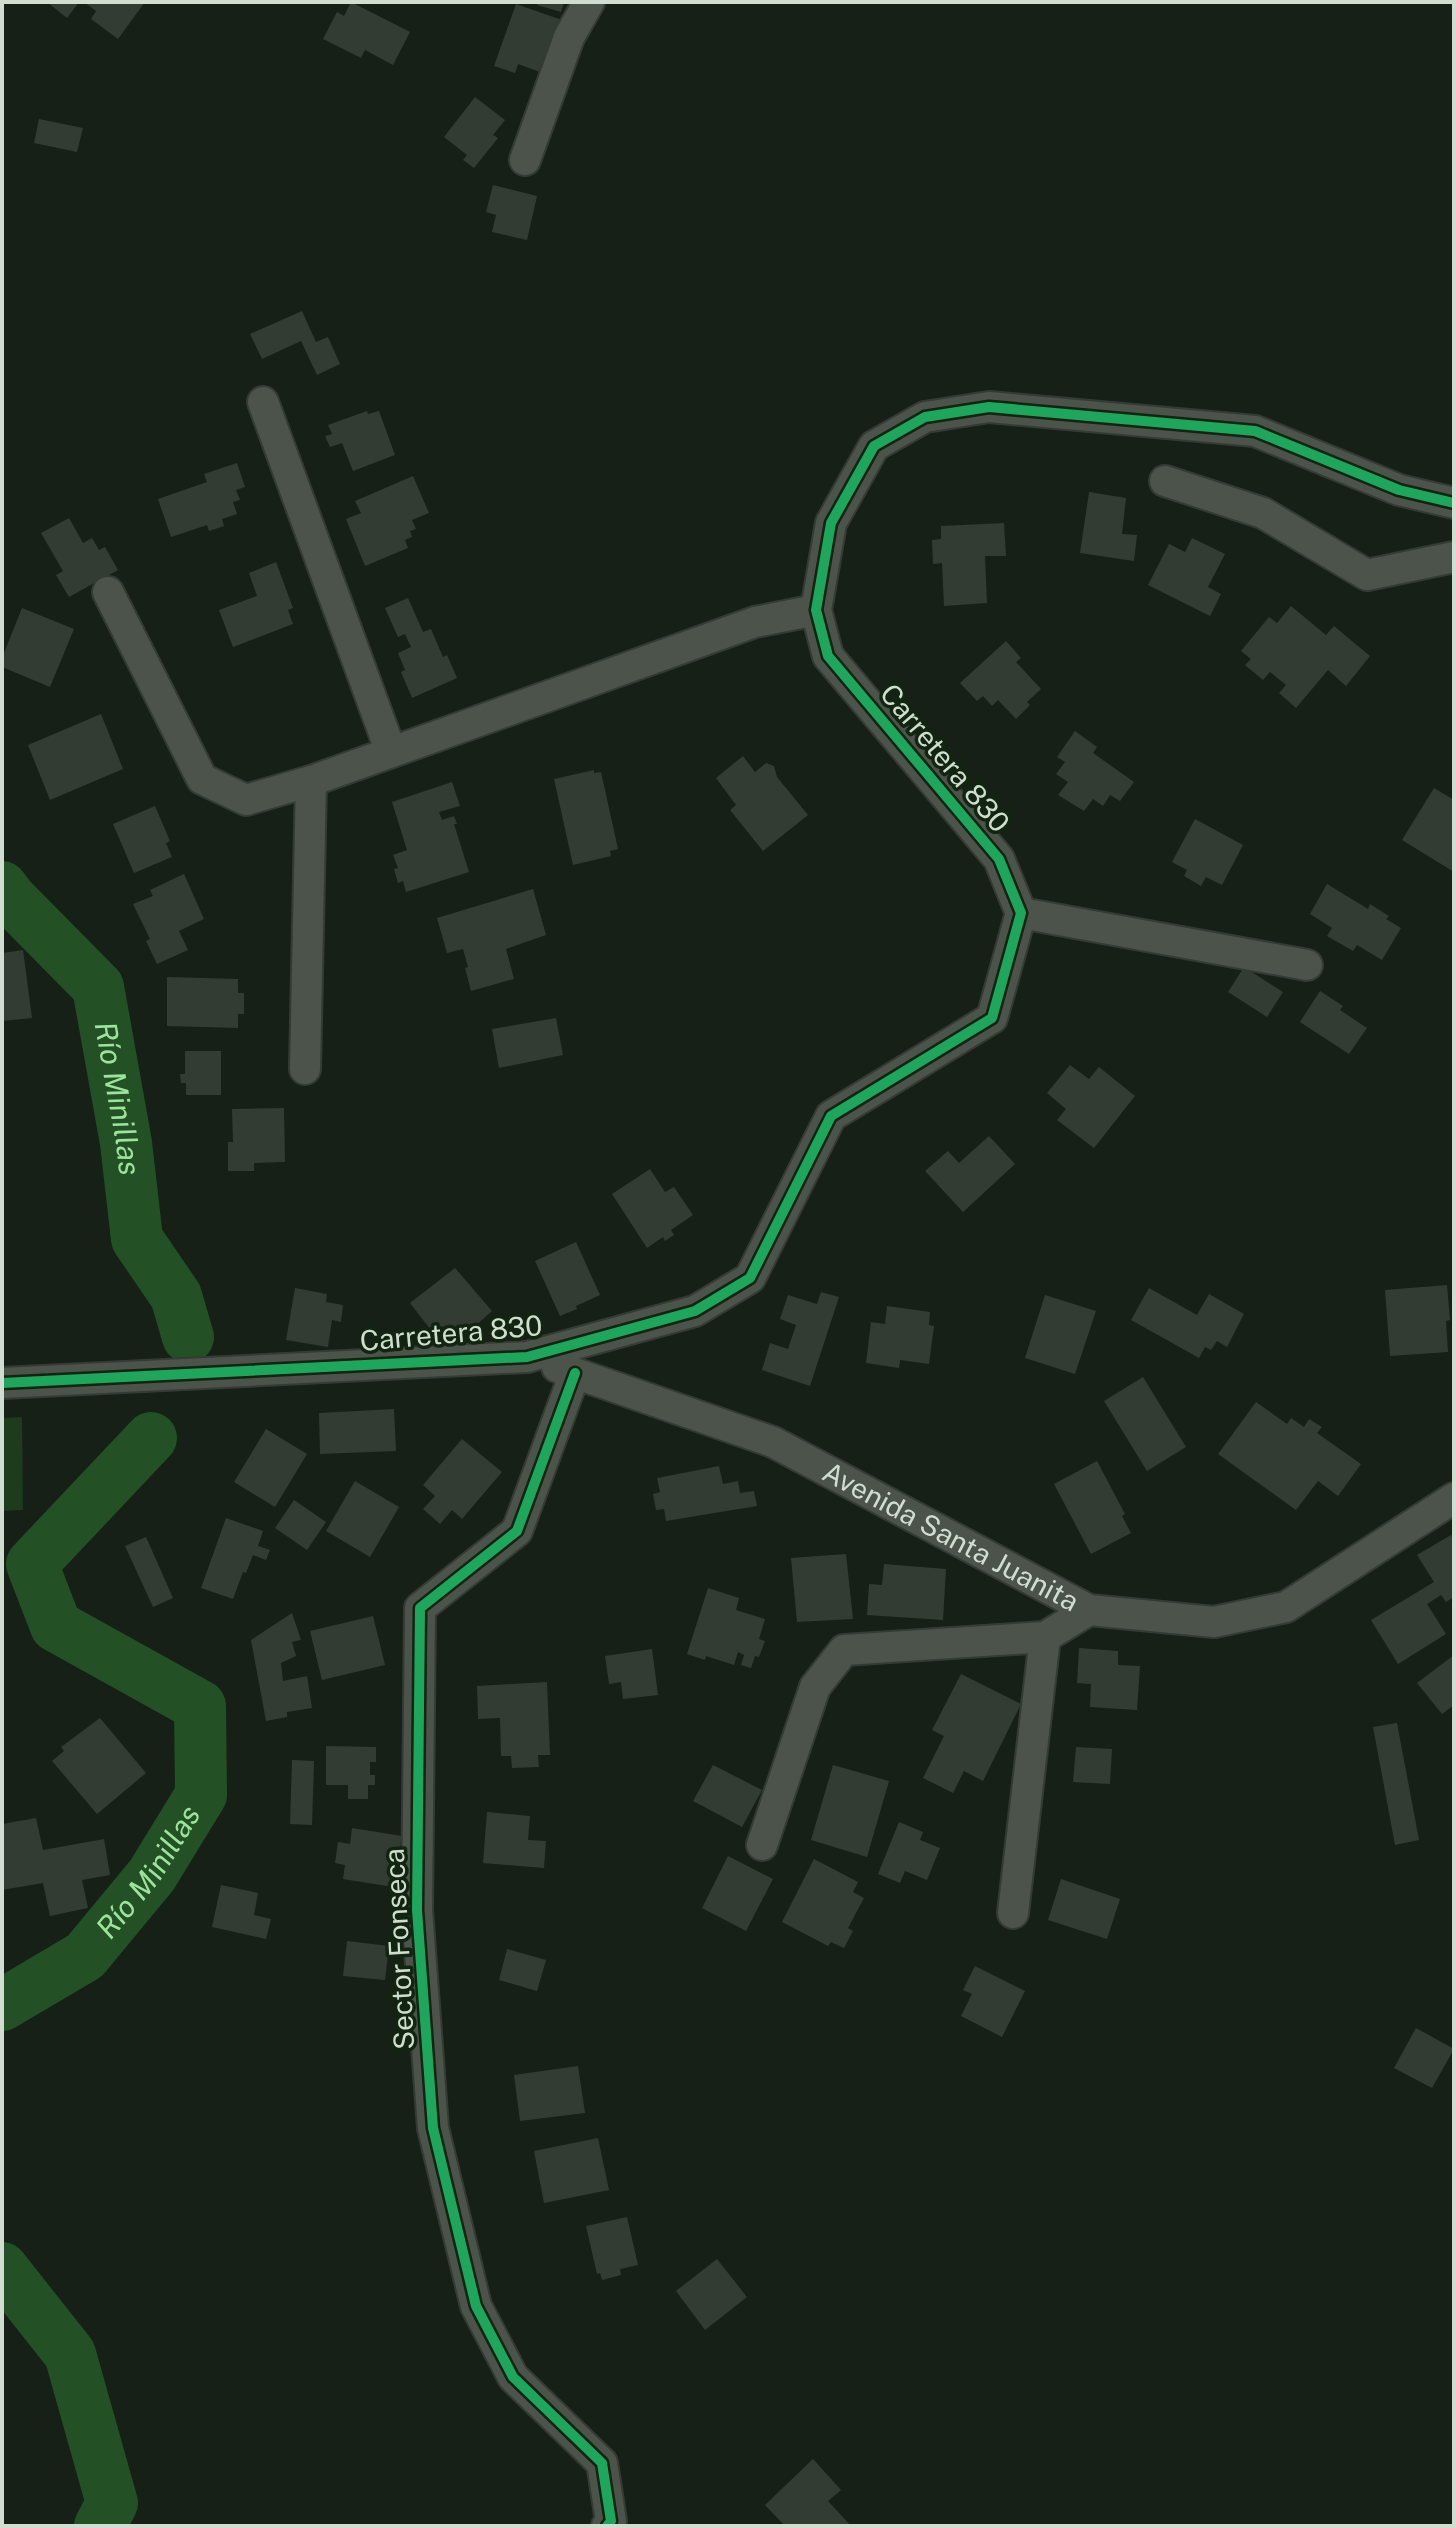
<svg xmlns="http://www.w3.org/2000/svg" width="1456" height="2528" font-family="'Public Sans',sans-serif">
<style>
.green{fill:#1d3b1d}
.lines{fill:none;stroke-linecap:round;stroke-linejoin:round}
.river{stroke:#235025;stroke-width:52}
.building{fill:#333c33}
.minor-casing{stroke:#343b34;stroke-width:34}
.minor{stroke:#4c534b;stroke-width:30}
.cycleway-casing{stroke:#112511;stroke-width:15}
.cycleway{stroke:#20a55d;stroke-width:10}
.labels{text-anchor:middle;stroke-width:7;stroke-linejoin:round;paint-order:stroke}
.street-label{font-size:28px;fill:#d0ddd0;stroke:#112511}
.water-label{font-size:30px;font-style:italic;fill:#9ce49b;stroke:#112511}
</style>
<rect width="100%" height="100%" fill="#162016"/>
<path class="green" d="M22,1417L23,1510L2,1511V1418Z"/>
<g class="lines">
<g class="river">
<path id="s1" d="M2,887L11,899L98,987L126,1143L137,1239L176,1296L188,1337"/>
<path id="s2" d="M2,2005L85,1956L152,1875L201,1795L200,1706L56,1626L32,1564L151,1438"/>
<path d="M2,2268L70,2354L112,2503L100,2526"/>
</g>
</g>
<g class="building">
<path d="M47,2H79L67,18Z"/>
<path d="M84,2H145L118,39L91,19L96,11Z"/>
<path d="M351,2L410,32L393,65L365,50L361,58L323,39L337,12L344,16Z"/>
<path d="M538,2H564L561,12L537,5Z"/>
<path d="M516,4L562,20L548,75L518,64L515,73L494,66Z"/>
<path d="M475,97L505,120L493,135L498,138L474,168L463,160L467,155L444,137Z"/>
<path d="M39,119L83,128L77,152L34,143Z"/>
<path d="M493,185L537,196L527,240L492,232L496,215L486,212Z"/>
<path d="M302,311L316,342L328,337L340,364L317,375L301,341L262,359L250,334Z"/>
<path d="M367,411L368,414L379,411L395,455L353,471L342,443L330,447L325,436L332,434L328,425Z"/>
<path d="M237,463L245,487L236,490L240,500L233,502L237,514L222,519L224,526L209,531L207,525L171,537L158,499L207,482L204,474Z"/>
<path d="M413,476L429,513L412,520L416,529L410,531L412,537L405,540L408,548L365,566L346,519L361,513L355,501Z"/>
<path d="M1089,492L1126,498L1122,534L1137,535L1134,561L1080,553Z"/>
<path d="M69,518L83,543L92,538L99,550L105,547L118,570L69,597L56,575L63,571L41,533Z"/>
<path d="M1004,523L1006,556H985L987,603L944,606L942,563L933,564L932,540L941,539V526Z"/>
<path d="M1192,538L1225,554L1208,587L1221,594L1210,616L1148,585L1169,544L1185,552Z"/>
<path d="M276,562L293,608L288,610L293,624L233,647L219,610L257,596L249,573Z"/>
<path d="M408,598L423,632L431,629L443,657L447,655L457,678L412,698L401,672L405,670L398,653L411,647L405,634L398,637L385,608Z"/>
<path d="M1291,606L1326,635L1334,626L1370,656L1346,686L1328,670L1296,708L1279,693L1286,685L1270,672L1263,680L1245,665L1251,659L1241,651L1269,617L1277,623Z"/>
<path d="M22,608L74,629L50,687L2,667V658Z"/>
<path d="M1006,641L1021,658L1016,662L1041,689L1027,702L1030,705L1016,719L998,700L992,706L983,696L977,701L960,683Z"/>
<path d="M101,714L123,769L50,800L28,745Z"/>
<path d="M1075,731L1097,747L1093,753L1134,782L1120,801L1110,795L1103,806L1093,799L1084,811L1058,795L1068,782L1056,774L1065,762L1057,757Z"/>
<path d="M743,756L755,772L766,763L774,766L777,777L808,815L763,851L730,810L736,805L716,778Z"/>
<path d="M594,770V773L601,772L618,849L610,851L611,856L573,865L554,779Z"/>
<path d="M452,782L460,806L439,812L442,820L454,816L457,824H454L469,872L406,892L403,881L398,883L394,869L398,868L393,855L407,850L392,802Z"/>
<path d="M1434,788L1454,800V872L1402,840Z"/>
<path d="M155,806L170,841L166,843L172,857L134,873L113,824Z"/>
<path d="M1195,819L1243,845L1222,885L1206,877L1201,886L1184,876L1187,870L1172,862Z"/>
<path d="M184,874L204,919L179,931L188,950L157,964L146,941L150,939L133,904L153,896L150,890Z"/>
<path d="M1327,884L1368,909L1370,904L1389,916L1386,919L1401,928L1382,960L1357,945L1353,951L1327,936L1332,928L1310,914Z"/>
<path d="M533,889L546,935L506,949L514,979L471,991L465,968L468,967L463,949L447,953L437,918Z"/>
<path d="M23,950L32,1018L2,1021V953Z"/>
<path d="M1244,967L1283,992L1267,1017L1228,992Z"/>
<path d="M167,977L238,979V993H244V1014H238V1028L167,1026Z"/>
<path d="M1320,991L1343,1006L1340,1010L1367,1028L1349,1054L1300,1022Z"/>
<path d="M556,1018L563,1055L499,1068L492,1029Z"/>
<path d="M185,1051H221V1095H186V1083H181L180,1074H185Z"/>
<path d="M1070,1065L1089,1079L1099,1067L1135,1096L1094,1148L1057,1120L1066,1109L1047,1093Z"/>
<path d="M284,1108L285,1162L254,1163V1171H228V1142H233L232,1109Z"/>
<path d="M989,1136L1015,1164L963,1212L925,1171L948,1151L959,1163Z"/>
<path d="M650,1169L665,1192L674,1187L693,1215L671,1230L674,1235L665,1241L663,1237L647,1248L612,1194Z"/>
<path d="M576,1242L600,1295L576,1306L577,1309L560,1316L535,1261Z"/>
<path d="M455,1268L492,1311L447,1351L410,1303Z"/>
<path d="M1447,1285L1450,1320L1446,1321L1448,1352L1390,1356L1385,1290Z"/>
<path d="M295,1288L327,1294L326,1302L343,1305L341,1322L332,1320L328,1347L286,1340Z"/>
<path d="M1149,1288L1197,1315L1209,1294L1244,1314L1227,1347L1217,1341L1211,1350L1205,1347L1199,1358L1131,1320Z"/>
<path d="M821,1292L839,1297L810,1386L762,1370L770,1343L788,1349L796,1325L780,1319L788,1295L817,1304Z"/>
<path d="M1045,1295L1096,1311L1075,1374L1025,1358Z"/>
<path d="M887,1306L930,1312L929,1325L934,1326L929,1364L900,1360L899,1368L866,1363L871,1322L885,1324Z"/>
<path d="M1143,1377L1186,1447L1147,1471L1104,1401Z"/>
<path d="M1256,1402L1287,1424L1291,1418L1304,1427L1309,1419L1322,1427L1317,1433L1361,1464L1338,1496L1318,1481L1296,1510L1218,1454Z"/>
<path d="M394,1409L396,1451L320,1454L319,1413Z"/>
<path d="M266,1429L307,1454L275,1507L234,1482Z"/>
<path d="M462,1439L502,1472L462,1519L452,1510L440,1524L423,1509L435,1496L423,1485Z"/>
<path d="M1097,1461L1125,1514L1122,1516L1131,1533L1091,1554L1054,1484Z"/>
<path d="M719,1466L723,1484L738,1481L740,1493L754,1491L757,1506L666,1521L664,1509L656,1510L653,1494L660,1492L657,1478Z"/>
<path d="M355,1481L399,1507L370,1557L326,1531Z"/>
<path d="M294,1500L326,1522L307,1550L275,1528Z"/>
<path d="M226,1518L263,1531L258,1546L270,1550L266,1560L253,1555L246,1573L243,1572L233,1599L201,1588Z"/>
<path d="M1451,1535L1454,1541V1597L1446,1602L1441,1595L1427,1604L1446,1634L1398,1664L1371,1620L1434,1582L1417,1555Z"/>
<path d="M146,1537L173,1598L153,1607L125,1546Z"/>
<path d="M846,1554L853,1619L797,1622L791,1558Z"/>
<path d="M884,1564L946,1569L943,1620L867,1615L869,1584L882,1585Z"/>
<path d="M708,1588L739,1598L736,1610L765,1619L759,1639L765,1641L759,1657L755,1656L751,1668L741,1665L744,1655L738,1652L734,1665L706,1656L705,1660L687,1654Z"/>
<path d="M292,1613L301,1640L292,1642L296,1656L281,1663L283,1681L307,1676L312,1708L287,1712V1717L266,1721L251,1640Z"/>
<path d="M373,1616L385,1665L322,1680L310,1631Z"/>
<path d="M1079,1648L1118,1651V1665L1140,1666L1137,1710L1090,1707L1091,1684L1077,1683Z"/>
<path d="M652,1649L658,1695L623,1699L621,1682L609,1684L605,1656Z"/>
<path d="M1454,1655V1705L1442,1714L1417,1683Z"/>
<path d="M961,1674L1021,1704L983,1781L964,1771L953,1793L923,1778L944,1736L932,1730Z"/>
<path d="M547,1682L550,1755H538L539,1767L512,1768L511,1756H501L500,1718L478,1719L477,1686Z"/>
<path d="M100,1718L146,1773L97,1814L52,1761L64,1751L61,1747Z"/>
<path d="M1397,1723L1419,1840L1395,1845L1373,1727Z"/>
<path d="M326,1746L376,1747V1762H370V1775H375V1785H368V1799H348V1785H326Z"/>
<path d="M1076,1747L1112,1749L1110,1784L1073,1782Z"/>
<path d="M292,1760L314,1761L312,1825L290,1824Z"/>
<path d="M713,1765L762,1790L742,1827L693,1801Z"/>
<path d="M833,1765L889,1781L867,1857L811,1840Z"/>
<path d="M487,1812L530,1816L528,1840L546,1841L544,1868L483,1863Z"/>
<path d="M36,1818L43,1850L104,1839L110,1875L82,1880L88,1908L50,1916L43,1883L2,1890V1824Z"/>
<path d="M899,1822L923,1832L920,1840L940,1848L927,1880L905,1871L900,1883L878,1874Z"/>
<path d="M352,1828L402,1836L393,1887L343,1879L345,1865L335,1863L338,1842L350,1844Z"/>
<path d="M728,1856L773,1879L746,1931L702,1908Z"/>
<path d="M814,1859L858,1882L853,1892L864,1898L848,1928L853,1931L844,1948L831,1942L828,1946L782,1922Z"/>
<path d="M1061,1879L1120,1899L1107,1939L1048,1920Z"/>
<path d="M221,1885L258,1893L254,1915L271,1919L266,1939L212,1927Z"/>
<path d="M347,1941L389,1946L385,1980L343,1976Z"/>
<path d="M507,1949L546,1960L537,1991L499,1980Z"/>
<path d="M975,1966L1025,1991L1002,2037L961,2016L972,1994L963,1990Z"/>
<path d="M1416,2028L1454,2049L1432,2088L1394,2068Z"/>
<path d="M578,2066L585,2113L520,2121L514,2075Z"/>
<path d="M598,2138L609,2190L544,2203L534,2151Z"/>
<path d="M627,2217L638,2265L620,2269L621,2275L602,2280L600,2273L597,2274L586,2226Z"/>
<path d="M717,2259L747,2297L705,2330L676,2291Z"/>
<path d="M813,2459L841,2490L828,2501L851,2526H785L765,2505Z"/>
</g>
<g class="lines">
<g class="minor-casing">
<g id="minor">
<path d="M525,160L569,37L589,2"/>
<path d="M263,402L391,752"/>
<path d="M1165,481L1263,513L1367,575L1454,557"/>
<path d="M108,592L202,779L246,800L311,781L755,622L816,610"/>
<path d="M1021,913L1307,965"/>
<path d="M305,1069L311,781"/>
<path id="s3" d="M557,1367L773,1442L1089,1610L1214,1622L1286,1607L1454,1498"/>
<path d="M575,1373L517,1531L420,1608L417,1910L433,2128L476,2306L513,2377L602,2463L611,2521L607,2526"/>
<path d="M2,1383L527,1357L695,1311L750,1278L831,1116L992,1018L1021,913L999,859L828,656L816,610L831,523L874,446L925,417L989,407L1255,431L1399,490L1454,503"/>
<path d="M762,1845L815,1687L844,1650L1045,1637"/>
<path d="M1013,1913L1045,1637L1089,1610"/>
</g>
</g>
<use href="#minor" class="minor"/>
<g class="cycleway-casing">
<g id="cycleway">
<path d="M575,1373L517,1531L420,1608L417,1910L433,2128L476,2306L513,2377L602,2463L611,2521L607,2526"/>
<path d="M2,1383L527,1357L695,1311L750,1278L831,1116L992,1018L1021,913L999,859L828,656L816,610L831,523L874,446L925,417L989,407L1255,431L1399,490L1454,503"/>
</g>
</g>
<use href="#cycleway" class="cycleway"/>
</g>
<g class="labels">
<g class="street-label">
<text transform="translate(945 758) rotate(50)" y="10">Carretera 830</text>
<text transform="translate(451 1333) rotate(-5)" y="10">Carretera 830</text>
<text dy="10" stroke="none"><textPath href="#s3" startOffset="430">Avenida Santa Juanita</textPath></text>
<text transform="translate(399 1949) rotate(-93)" y="10">Sector Fonseca</text>
</g>
<g class="water-label">
<text dy="10" stroke="none"><textPath href="#s1" startOffset="252">Río Minillas</textPath></text>
<text dy="10" stroke="none"><textPath href="#s2" startOffset="202">Río Minillas</textPath></text>
</g>
</g>
<rect width="1456" height="2528" fill="none" stroke="#d0ddd0" stroke-width="8"/>
</svg>
